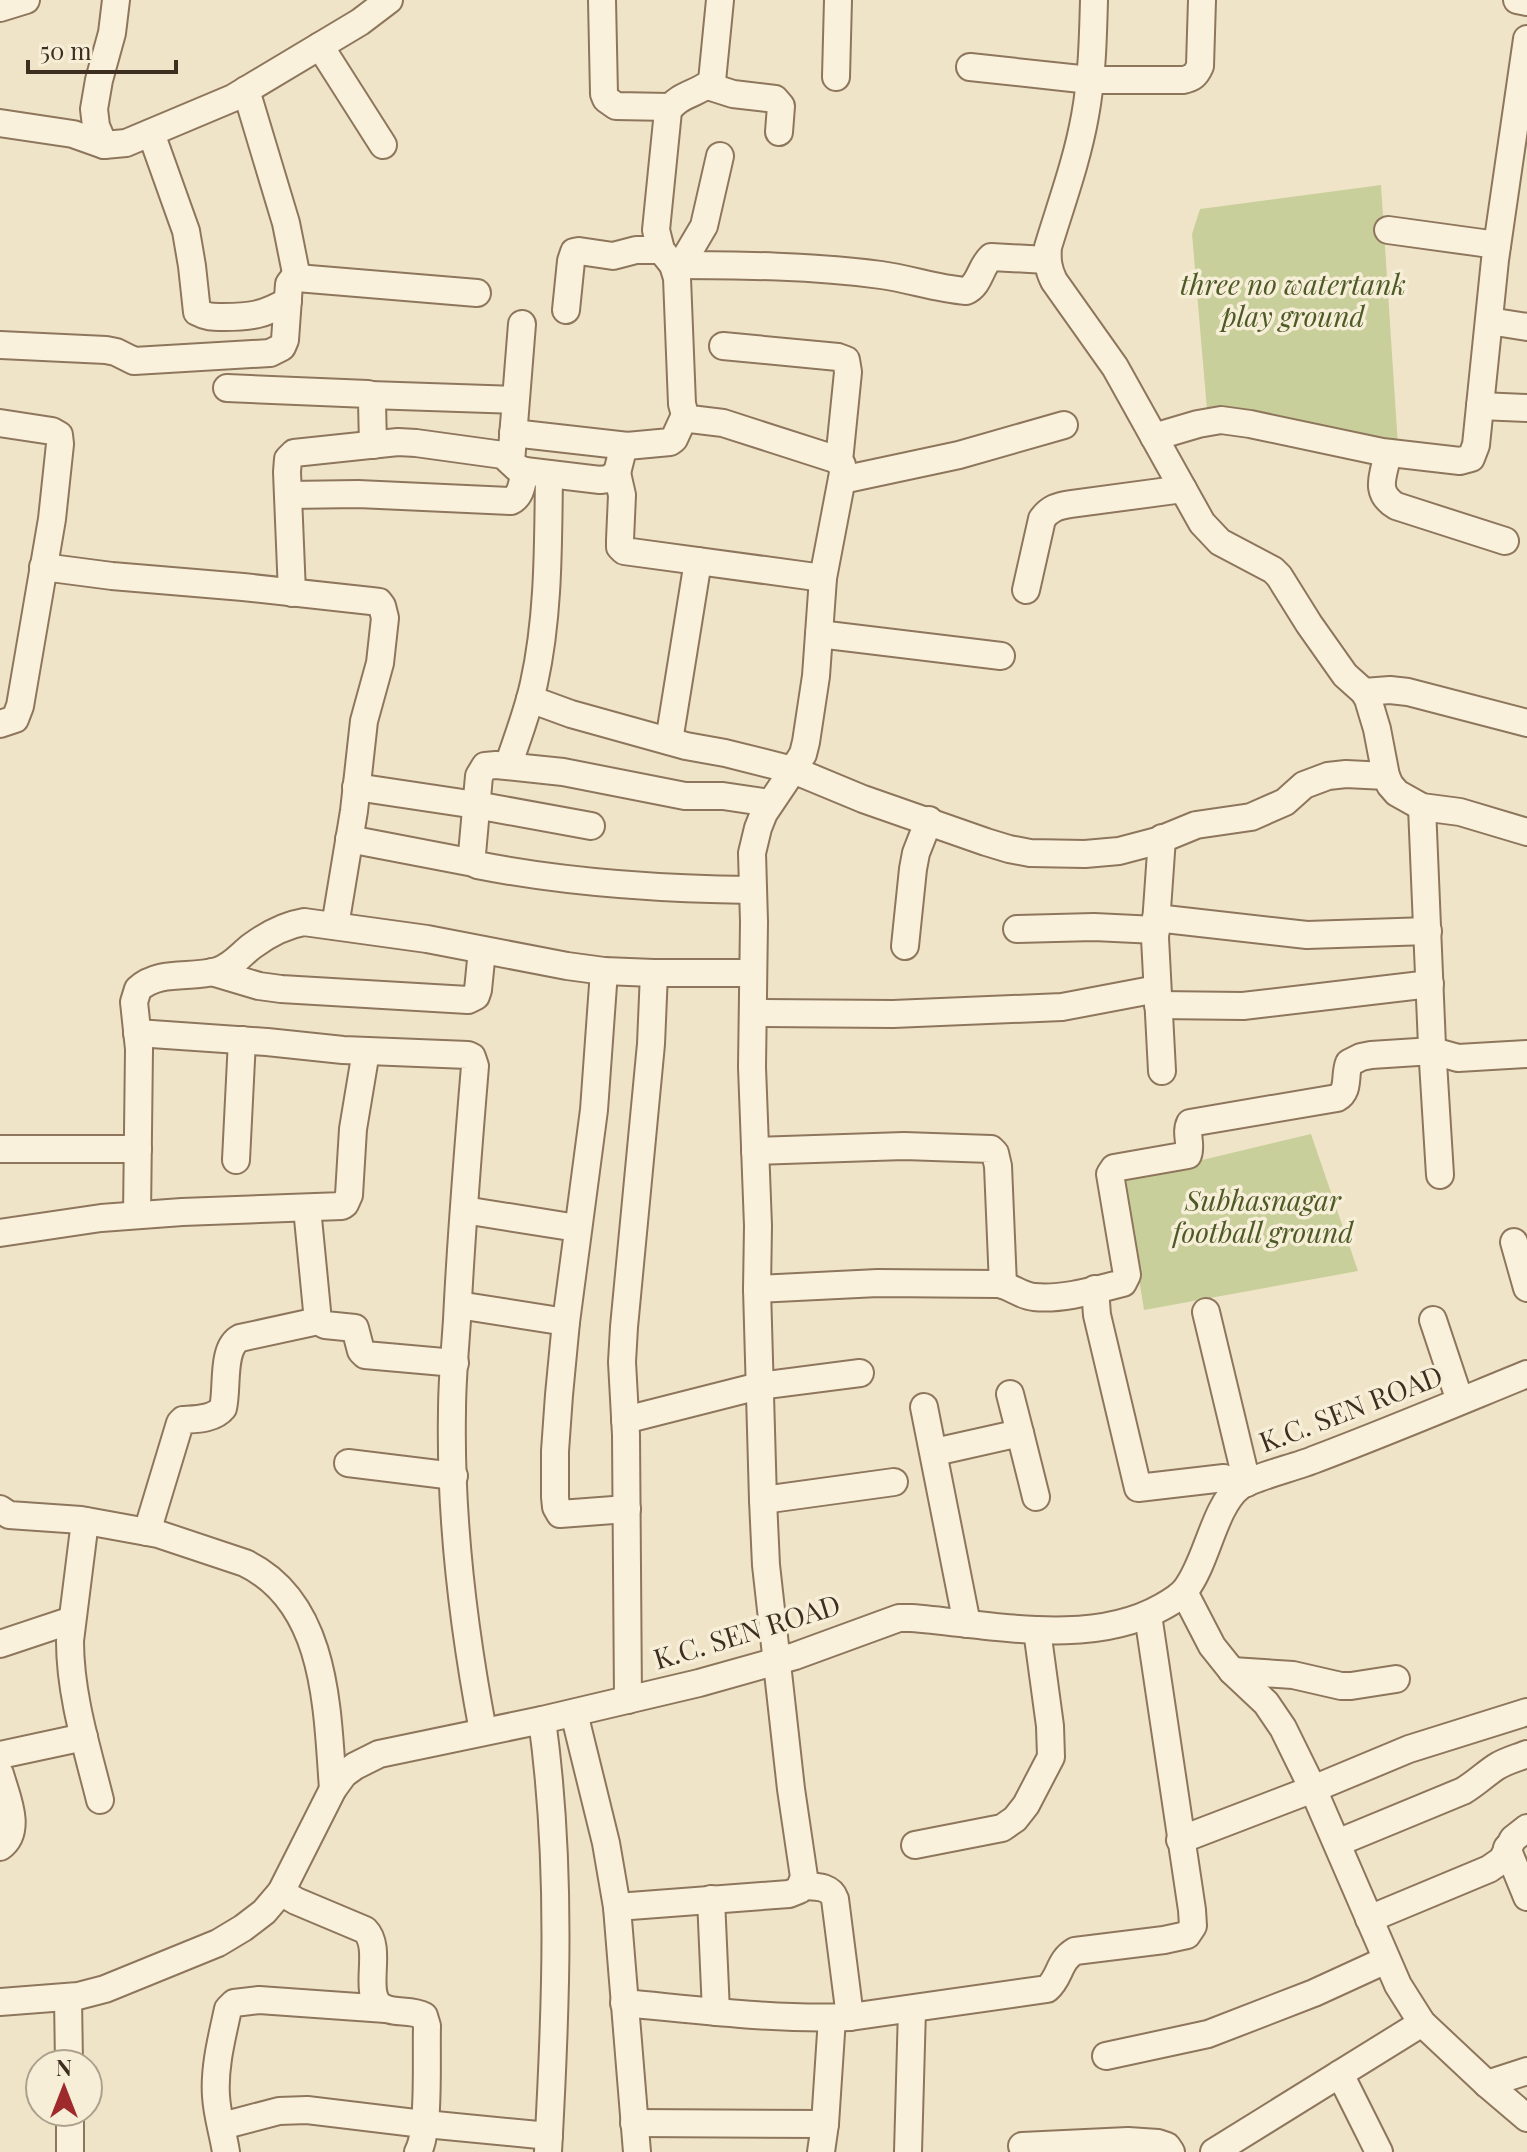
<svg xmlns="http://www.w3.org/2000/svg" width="1527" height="2152" font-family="'Playfair Display',serif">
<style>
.green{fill:#c9cf9b}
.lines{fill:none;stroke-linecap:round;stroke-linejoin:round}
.minor-casing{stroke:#8d765c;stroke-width:30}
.minor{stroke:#faf1dc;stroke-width:26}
.labels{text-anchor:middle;stroke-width:7;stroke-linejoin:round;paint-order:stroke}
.park-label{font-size:28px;font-style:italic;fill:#4d5a26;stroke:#f7eed8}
.street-label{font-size:28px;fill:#3d2e20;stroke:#f7eed8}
</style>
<rect width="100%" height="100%" fill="#f0e4c8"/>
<g class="green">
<path d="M1381,185L1398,446L1207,410L1192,234L1200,209Z"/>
<path d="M1311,1134L1358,1271L1144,1310L1123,1179Z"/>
</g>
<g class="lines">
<g class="minor-casing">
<g id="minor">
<path d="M602,0L604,94L606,99L616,106L670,107"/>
<path d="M1094,0C1093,39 1092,78 1085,116C1077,161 1061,204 1048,247C1047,260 1048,269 1054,281L1115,367L1202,523L1220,542L1273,570L1279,576L1309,624L1345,675L1364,692L1368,699L1377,729L1386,776L1390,785L1397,793L1422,807L1460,812L1527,832"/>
<path d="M1517,0L1527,2"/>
<path d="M0,8L26,0"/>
<path d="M320,46L383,145"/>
<path d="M970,67L1090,80H1183C1193,78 1196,75 1200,66L1202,0"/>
<path d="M836,77L838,0"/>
<path d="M708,86L733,94L775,99L781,106L779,132"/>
<path d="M246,90L286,223L297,278"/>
<path d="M0,123L73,134L104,145L126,143L233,98L360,22L389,0"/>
<path d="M151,133L186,231L192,266L197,312C206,317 213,317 223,317C251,317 264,315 288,301"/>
<path d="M104,145L96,126L94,109L99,80L112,33L116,0"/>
<path d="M1388,230L1497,245"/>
<path d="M673,265C742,265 813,266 881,275C910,279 937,289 966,291C980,285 980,267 991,257L1047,260"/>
<path d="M681,265L704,226L720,156"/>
<path d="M566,310L571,261L574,252L579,251L613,256L636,250H661"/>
<path d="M1489,321L1527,327"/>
<path d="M0,345L106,350L116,352L134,361L270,353L282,347L285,340L289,284L292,280L297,278L477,293"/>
<path d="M723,346L838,357L846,360L848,372L839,461"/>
<path d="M227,388L368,394L372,402L373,445"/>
<path d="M370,395L515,400"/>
<path d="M1480,406L1527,408"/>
<path d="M0,423L52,431L59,435L60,444L52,519L20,706L15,719L0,724"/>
<path d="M513,433L628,446"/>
<path d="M1154,437L1198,424L1221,420L1250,424L1382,452L1460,461L1471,458L1476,445L1495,260L1527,39"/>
<path d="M1388,453C1384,475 1373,492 1396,506L1505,541"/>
<path d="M511,462L522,324"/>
<path d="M617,473L622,495L620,540V547L624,551L823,578"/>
<path d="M842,480L959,455L1064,425"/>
<path d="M288,495L358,494L511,501C522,496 522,482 525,471"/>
<path d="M43,567L112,576L243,587L371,601L379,602L382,606L385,618L380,663L364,721L354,811L335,926"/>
<path d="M1026,590L1042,519C1050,508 1058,506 1071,504L1183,489"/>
<path d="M292,593L287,472L288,459L294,453L398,442L416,443L503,455L517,468L525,471L600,480L608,479L617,473L623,449L627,446L670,442L674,439L685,415"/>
<path d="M819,634L1001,656"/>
<path d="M1364,692L1390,690L1408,692L1527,723"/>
<path d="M530,699L571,714L686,746L725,753L793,770L863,799L986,842L1009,849L1030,853L1085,854L1119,851L1157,841L1196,825L1251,817L1285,802L1304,785L1328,776L1346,774L1386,776"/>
<path d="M669,741L698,561"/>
<path d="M508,766C517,739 528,711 534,683C549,615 548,544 549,474"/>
<path d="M356,787L476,805L591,826"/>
<path d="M1422,807L1432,1046L1440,1175"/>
<path d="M1162,838L1155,938L1162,1071"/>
<path d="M349,839L474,863"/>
<path d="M753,890C660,889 568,883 477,865L473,860L472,854L479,776L485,766L496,765L563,772L685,796H723L770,803"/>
<path d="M1156,918L1307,935L1428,931"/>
<path d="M1017,929L1094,927L1156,930"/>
<path d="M905,946L913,869L916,853L929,820"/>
<path d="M604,971L594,1110L566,1322L559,1395L555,1451V1497L556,1507L560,1514L627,1509"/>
<path d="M212,972L259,986L281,989L468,1000L476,996L478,990L482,950"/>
<path d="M1158,1005L1243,1006L1430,984"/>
<path d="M753,1013L893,1014L1062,1007L1157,989"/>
<path d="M137,1033L267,1042L343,1050L468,1055L472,1057L475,1066C468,1150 461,1235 457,1320C455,1350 452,1381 452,1411C450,1519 463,1626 483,1731"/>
<path d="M0,1149H138"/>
<path d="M755,1151L904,1146L991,1149L995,1153L998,1166L1003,1285"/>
<path d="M236,1160L242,1040"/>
<path d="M307,1208L318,1321L325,1325L355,1328L361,1351L365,1355L455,1363"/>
<path d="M464,1210L577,1228"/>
<path d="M137,1215L139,1049L134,1002L138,989C160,969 191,979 217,971C232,967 240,955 252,946C267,935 286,925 304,922L427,939L567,966L604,971L654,973H753"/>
<path d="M0,1233L101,1218L182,1212L342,1206L345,1204L349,1195L353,1129L366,1051"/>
<path d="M1514,1242L1527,1288"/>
<path d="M757,1289L878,1283L998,1284C1011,1286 1021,1296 1034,1297C1063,1300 1095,1290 1123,1283L1127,1275L1110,1174L1114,1168L1188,1155C1192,1145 1185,1133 1190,1123L1337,1098C1350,1091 1344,1075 1349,1063L1361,1057L1371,1055L1433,1051L1458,1058L1527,1054"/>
<path d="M1095,1289L1097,1315L1138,1488L1224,1478L1240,1486"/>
<path d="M458,1305L566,1322"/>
<path d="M1206,1312L1247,1483"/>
<path d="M1433,1320L1460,1401"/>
<path d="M1010,1394L1020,1433"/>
<path d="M924,1407L967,1624"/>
<path d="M625,1420L759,1386L860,1373"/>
<path d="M935,1452L1020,1433L1036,1497"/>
<path d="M348,1463L454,1476"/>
<path d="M763,1500L894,1482"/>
<path d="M0,1509L9,1515L81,1520L158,1534L245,1563C328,1603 327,1711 333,1789"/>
<path d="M85,1521L70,1641C70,1695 87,1748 100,1800"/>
<path d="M147,1532L180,1423L183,1420C197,1419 214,1419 223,1408C228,1388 221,1348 240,1338L318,1321"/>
<path d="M1184,1592L1212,1646L1232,1671L1266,1703L1283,1728L1313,1789L1398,1985L1422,2023L1487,2084L1527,2118"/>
<path d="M0,1644L72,1620"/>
<path d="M1232,1671L1293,1675L1341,1686H1351L1396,1679"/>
<path d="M628,1700L626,1435L622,1362L624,1327L651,1044L654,973"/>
<path d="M574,1713L606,1843L617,1907L637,2152"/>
<path d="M542,1720C562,1863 556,2008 548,2152"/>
<path d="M0,1755L84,1737"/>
<path d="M0,1774C6,1796 23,1831 0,1847"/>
<path d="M1180,1840L1313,1789L1409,1749L1527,1712"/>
<path d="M1337,1843L1463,1791C1475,1784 1484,1775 1496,1767C1505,1761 1517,1758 1527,1754"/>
<path d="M915,1845L1002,1828L1015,1819L1026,1805L1051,1757L1050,1726L1037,1630"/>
<path d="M1507,1848L1527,1897"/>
<path d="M801,1886C815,1887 830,1885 835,1899L850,2017"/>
<path d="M281,1892L296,1901L365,1930C384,1949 361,1994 382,2007C394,2014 411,2009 424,2016L427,2026C426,2055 430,2130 418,2152"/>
<path d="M711,1899L716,2012"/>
<path d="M617,1907L789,1894L799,1890L804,1877L791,1789L766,1565L763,1500L757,1289L758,1226L752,1067L754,922L752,853L758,828L764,813L793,770L803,754L806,742L816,676L823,578L843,473L842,465L835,459L723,423L690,419L685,415L682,404L677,278L673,265L661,250L656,230L668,111C678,94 699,94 712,81L720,0"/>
<path d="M1369,1919L1489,1869L1502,1860L1513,1839L1527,1828"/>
<path d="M68,1997L69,2064"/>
<path d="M0,2002L78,1996L105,1989L218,1943L243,1928L264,1912L281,1892L333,1789L344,1774L355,1766L379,1754L542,1720L699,1683L795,1656L899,1618H911C990,1624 1090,1648 1162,1607C1171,1602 1180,1597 1186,1589C1207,1562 1214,1507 1239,1487C1251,1478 1296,1467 1313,1460C1385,1433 1456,1403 1527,1374"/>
<path d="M624,2003C699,2010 774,2020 850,2017L1047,1989C1061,1977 1058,1961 1075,1951L1164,1940L1187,1935L1193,1926L1192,1910L1148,1615"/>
<path d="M1106,2056L1208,2034L1314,1993L1386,1960"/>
<path d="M1340,2074L1379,2152"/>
<path d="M1487,2084L1527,2071"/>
<path d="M70,2112V2152"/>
<path d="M634,2123L825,2124"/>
<path d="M222,2126L279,2111L307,2110L415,2123L549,2136"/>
<path d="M1022,2146L1128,2141L1158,2143L1167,2146L1171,2152"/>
<path d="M226,2152C223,2133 217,2115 216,2096C214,2067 222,2037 228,2009L234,2003L259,2000L386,2009"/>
<path d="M821,2152L825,2124L832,2018"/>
<path d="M908,2152L912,2009"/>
<path d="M1214,2152L1422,2023"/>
</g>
</g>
<use href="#minor" class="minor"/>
</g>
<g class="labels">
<g class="park-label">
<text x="1293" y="295">three no watertank<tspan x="1293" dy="32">play ground</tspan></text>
<text x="1263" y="1211">Subhasnagar<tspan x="1263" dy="32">football ground</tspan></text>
</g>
<g class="street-label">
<text transform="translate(1351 1409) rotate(-21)" y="10">K.C. SEN ROAD</text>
<text transform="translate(747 1632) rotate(-17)" y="10">K.C. SEN ROAD</text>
</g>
</g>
<g transform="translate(64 2088)"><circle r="38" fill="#f7eed8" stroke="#ada18e" stroke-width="2"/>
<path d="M0-6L14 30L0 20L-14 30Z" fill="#9e2a2b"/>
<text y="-12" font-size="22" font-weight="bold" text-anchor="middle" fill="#3d2e20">N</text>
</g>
<path d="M28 60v12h148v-12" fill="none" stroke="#3d2e20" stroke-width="4"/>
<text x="40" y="60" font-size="24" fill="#3d2e20" stroke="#f7eed8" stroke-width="6" paint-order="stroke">50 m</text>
</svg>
